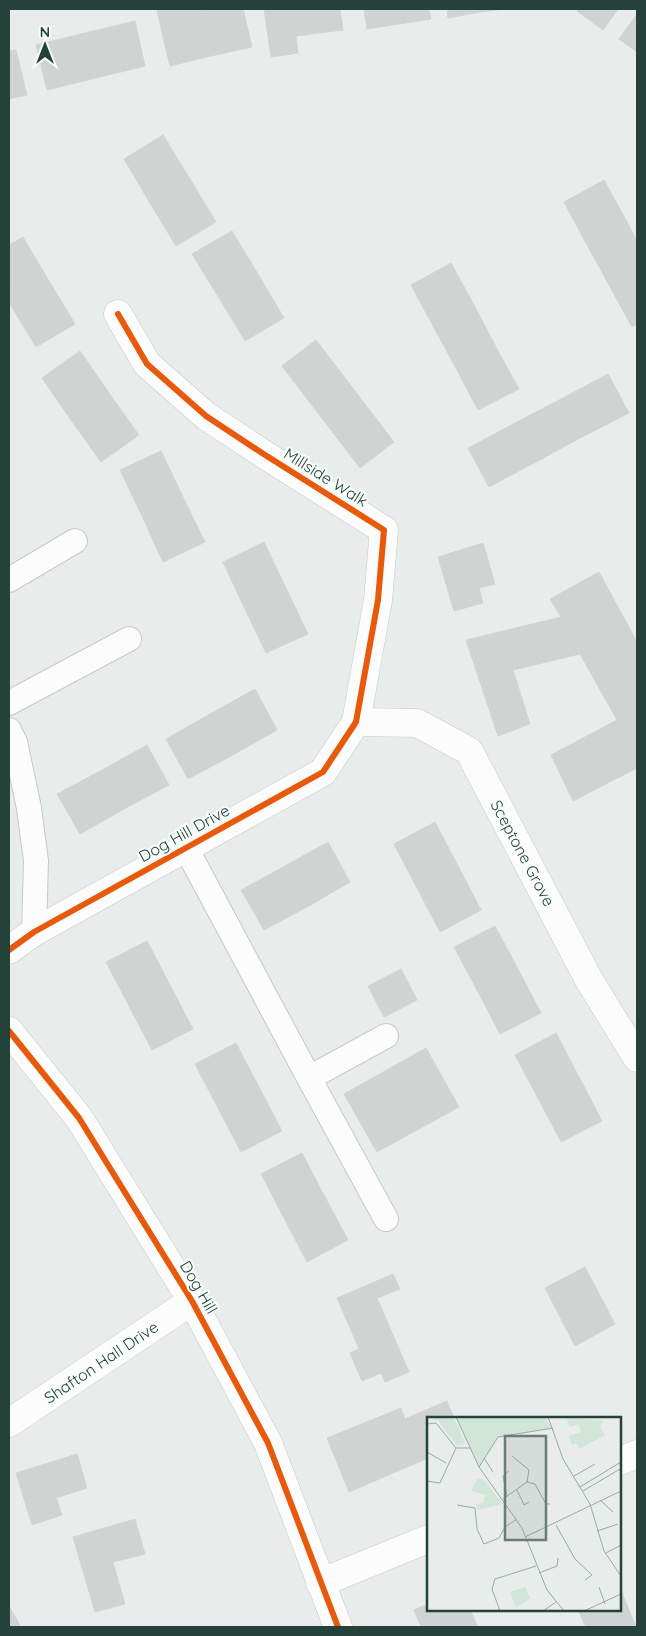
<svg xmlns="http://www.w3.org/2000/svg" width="646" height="1636" font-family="Quicksand,sans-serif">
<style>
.building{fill:#cfd4d2;stroke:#d1d6d4}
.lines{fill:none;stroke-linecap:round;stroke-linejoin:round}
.service-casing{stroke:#c5cac8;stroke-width:26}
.minor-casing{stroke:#c5cac8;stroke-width:29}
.tertiary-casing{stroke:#c5cac8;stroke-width:29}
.service{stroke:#fcfcfc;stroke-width:24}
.minor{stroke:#fcfcfc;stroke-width:28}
.tertiary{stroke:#fcfcfc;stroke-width:28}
.cycleway-casing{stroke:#f7fbf9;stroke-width:9}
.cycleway{stroke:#e8590c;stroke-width:6}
.labels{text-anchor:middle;stroke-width:4.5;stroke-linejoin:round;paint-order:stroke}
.street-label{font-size:16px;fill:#24423a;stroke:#f7fbf9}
.inset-road{fill:none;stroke:#9aa9a4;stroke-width:1}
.view{fill:#697e78;fill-opacity:0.15;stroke:#697e78;stroke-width:2.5}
.inset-edge{fill:none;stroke:#24423a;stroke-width:2.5}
</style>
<rect width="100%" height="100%" fill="#e8edeb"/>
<g class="building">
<path d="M167,9H200L211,56L170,66L157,11Z"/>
<path d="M200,9H243L252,47L211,56Z"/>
<path d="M264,9H307L311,34L296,36L298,53L271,57Z"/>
<path d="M307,9H340L343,30L311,34Z"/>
<path d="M364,9H397L399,24L367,29Z"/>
<path d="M397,9H429L431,19L399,24Z"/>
<path d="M447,9H480V12L448,18Z"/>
<path d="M480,9H505L480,12Z"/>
<path d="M579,9H618L603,30L577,11Z"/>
<path d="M637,14V52L619,39Z"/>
<path d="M135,21L145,66L96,78L85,33Z"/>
<path d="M85,33L96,78L47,90L36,45Z"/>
<path d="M16,50L27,95L9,99V51Z"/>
<path d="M163,135L190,179L150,203L124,159Z"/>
<path d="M190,179L216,222L176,246L150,203Z"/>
<path d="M604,180L627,222L586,243L564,202Z"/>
<path d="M627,222L637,241V270L609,285L586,243Z"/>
<path d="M232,231L258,274L219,298L192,254Z"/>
<path d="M23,237L49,281L10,304L9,245Z"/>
<path d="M451,263L474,305L433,326L411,285Z"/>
<path d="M637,270V324L632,327L609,285Z"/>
<path d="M258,274L284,318L245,341L219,298Z"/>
<path d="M49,281L75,324L36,347L10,304Z"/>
<path d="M474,305L496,347L456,368L433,326Z"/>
<path d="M316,340L355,391L321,417L282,366Z"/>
<path d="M496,347L519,389L478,410L456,368Z"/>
<path d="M80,351L109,393L71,420L42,378Z"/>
<path d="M608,374L629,413L582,437L561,399Z"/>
<path d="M355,391L394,442L360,468L321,417Z"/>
<path d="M109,393L139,435L101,462L71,420Z"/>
<path d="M561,399L582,437L536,462L515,423Z"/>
<path d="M515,423L536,462L489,487L468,448Z"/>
<path d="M161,451L183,497L142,516L120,470Z"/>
<path d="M183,497L205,542L163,562L142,516Z"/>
<path d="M264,542L286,588L244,607L223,562Z"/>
<path d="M483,543L495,584L479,588L483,603L454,611L438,557Z"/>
<path d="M599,572L637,642V768L573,801L551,755L617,720L580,654L513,670L530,724L498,736L466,640L561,617L550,599Z"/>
<path d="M286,588L308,634L266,653L244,607Z"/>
<path d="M255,689L277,730L233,755L210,714Z"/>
<path d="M210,714L233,755L188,779L166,739Z"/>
<path d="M147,745L169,785L124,809L102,770Z"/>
<path d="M102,770L124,809L80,834L57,794Z"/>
<path d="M435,822L458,866L417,888L394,844Z"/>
<path d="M328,842L350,882L307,907L285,866Z"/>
<path d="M285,866L307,907L264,930L241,890Z"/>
<path d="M458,866L481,910L440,932L417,888Z"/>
<path d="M495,926L518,969L477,990L454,947Z"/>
<path d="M147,941L170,985L129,1006L106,962Z"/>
<path d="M401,969L417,1000L384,1017L368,986Z"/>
<path d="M518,969L541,1013L500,1034L477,990Z"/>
<path d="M170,985L193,1029L152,1050L129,1006Z"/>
<path d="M556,1033L579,1077L538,1098L515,1055Z"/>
<path d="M236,1043L259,1087L218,1108L195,1064Z"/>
<path d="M426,1048L459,1107L377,1152L344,1094Z"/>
<path d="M579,1077L602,1121L561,1142L538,1098Z"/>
<path d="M259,1087L282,1131L241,1152L218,1108Z"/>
<path d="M302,1153L325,1197L284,1218L261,1174Z"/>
<path d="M325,1197L348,1240L307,1262L284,1218Z"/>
<path d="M585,1267L615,1324L575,1346L545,1288Z"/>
<path d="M393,1274L400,1289L377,1298L409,1372L385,1382L381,1373L362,1381L350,1353L359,1349L337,1298Z"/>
<path d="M447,1401L454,1418H428V1458L349,1492L327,1438L401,1408L405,1419Z"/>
<path d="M77,1454L87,1488L56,1498L62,1515L32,1525L16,1473Z"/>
<path d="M135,1519L145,1554L113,1562L125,1604L95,1612L73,1537Z"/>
<path d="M620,1588L636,1627H586L578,1610H620Z"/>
<path d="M428,1604V1610H470L478,1627H421L414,1610Z"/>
<path d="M9,1606L21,1627H9Z"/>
</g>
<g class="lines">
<g class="service-casing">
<g id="service">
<path d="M9,580L75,541"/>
<path d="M9,703L129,639"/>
<path d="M9,730L15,742L29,808L36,861L34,932"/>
<path d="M186,848L309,1078L386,1036"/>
<path d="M309,1078L386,1219"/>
</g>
</g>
<g class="minor-casing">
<g id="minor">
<path d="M356,722L417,723L469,751L589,980L637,1058"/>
<path d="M9,950L34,932L323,772L356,722L378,600L384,530L262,453L206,416L147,364L118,314"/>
<path d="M9,1423L192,1301"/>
<path d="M620,1461L637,1454"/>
<path d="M320,1583L428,1539"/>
</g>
</g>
<g class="tertiary-casing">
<path id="tertiary" d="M9,1031L79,1118L192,1301L268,1443L338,1627"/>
</g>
<use href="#service" class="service"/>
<use href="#minor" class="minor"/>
<use href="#tertiary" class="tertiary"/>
<g class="cycleway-casing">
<g id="cycleway">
<path d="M9,950L34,932L323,772L356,722L378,600L384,530L262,453L206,416L147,364L118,314"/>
<path d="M9,1031L79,1118L192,1301L268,1443L338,1627"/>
</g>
</g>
<use href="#cycleway" class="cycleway"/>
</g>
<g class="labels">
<g class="street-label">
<text transform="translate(326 477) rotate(32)" y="6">Millside Walk</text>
<text transform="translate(184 833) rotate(-29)" y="6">Dog Hill Drive</text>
<text transform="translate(523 853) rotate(62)" y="6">Sceptone Grove</text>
<text transform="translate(199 1287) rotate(60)" y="6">Dog Hill</text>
<text transform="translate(101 1362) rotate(-34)" y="6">Shafton Hall Drive</text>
</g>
</g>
<g transform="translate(427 1417)">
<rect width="194" height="194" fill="#e8edeb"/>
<path d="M0,0H27L38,27L30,28L11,4ZM29,0H117L126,11L71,20L52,50ZM140,1L177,4L173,9L178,18L152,32L149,26L145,28L142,19L154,15L152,7L142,10ZM50,62H56L76,87L51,93L50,87L56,86L59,78L44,74ZM98,170L103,181L89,191L83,175Z" fill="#d1e6d8"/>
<path class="inset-road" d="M29,0L52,50L95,111L120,173L137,194M121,0L136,42L163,87L177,134L194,159M0,7L9,6L29,31H43M0,35L19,46M85,39L102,53L100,65M57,41L66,55M52,50L71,20L126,11M147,59L168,47M0,64L13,66L29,31M100,65L108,67L119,87H123M153,70L194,45M90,73L97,88L102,85M156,74L193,52M80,79L76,59L82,54M76,82L100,65M173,83L186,95M30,88L48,91L50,112L57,127L72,121L78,110L90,102M129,108L148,142L165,158L158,163M170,114L191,107M98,120L194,74M179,136L194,128M112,156L130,149L131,141M172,170L178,187M73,194L65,172L68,162L109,149M116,194L129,185M157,194L194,177"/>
<path class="view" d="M78,19H119V123H78Z"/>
<rect width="194" height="194" class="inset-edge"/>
</g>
<rect width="646" height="1636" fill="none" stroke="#24423a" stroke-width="20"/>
<g transform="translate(45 45)" stroke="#f7fbf9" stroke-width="4" paint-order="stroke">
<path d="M0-4L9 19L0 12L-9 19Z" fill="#24423a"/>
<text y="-8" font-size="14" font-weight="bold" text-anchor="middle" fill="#24423a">N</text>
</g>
</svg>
